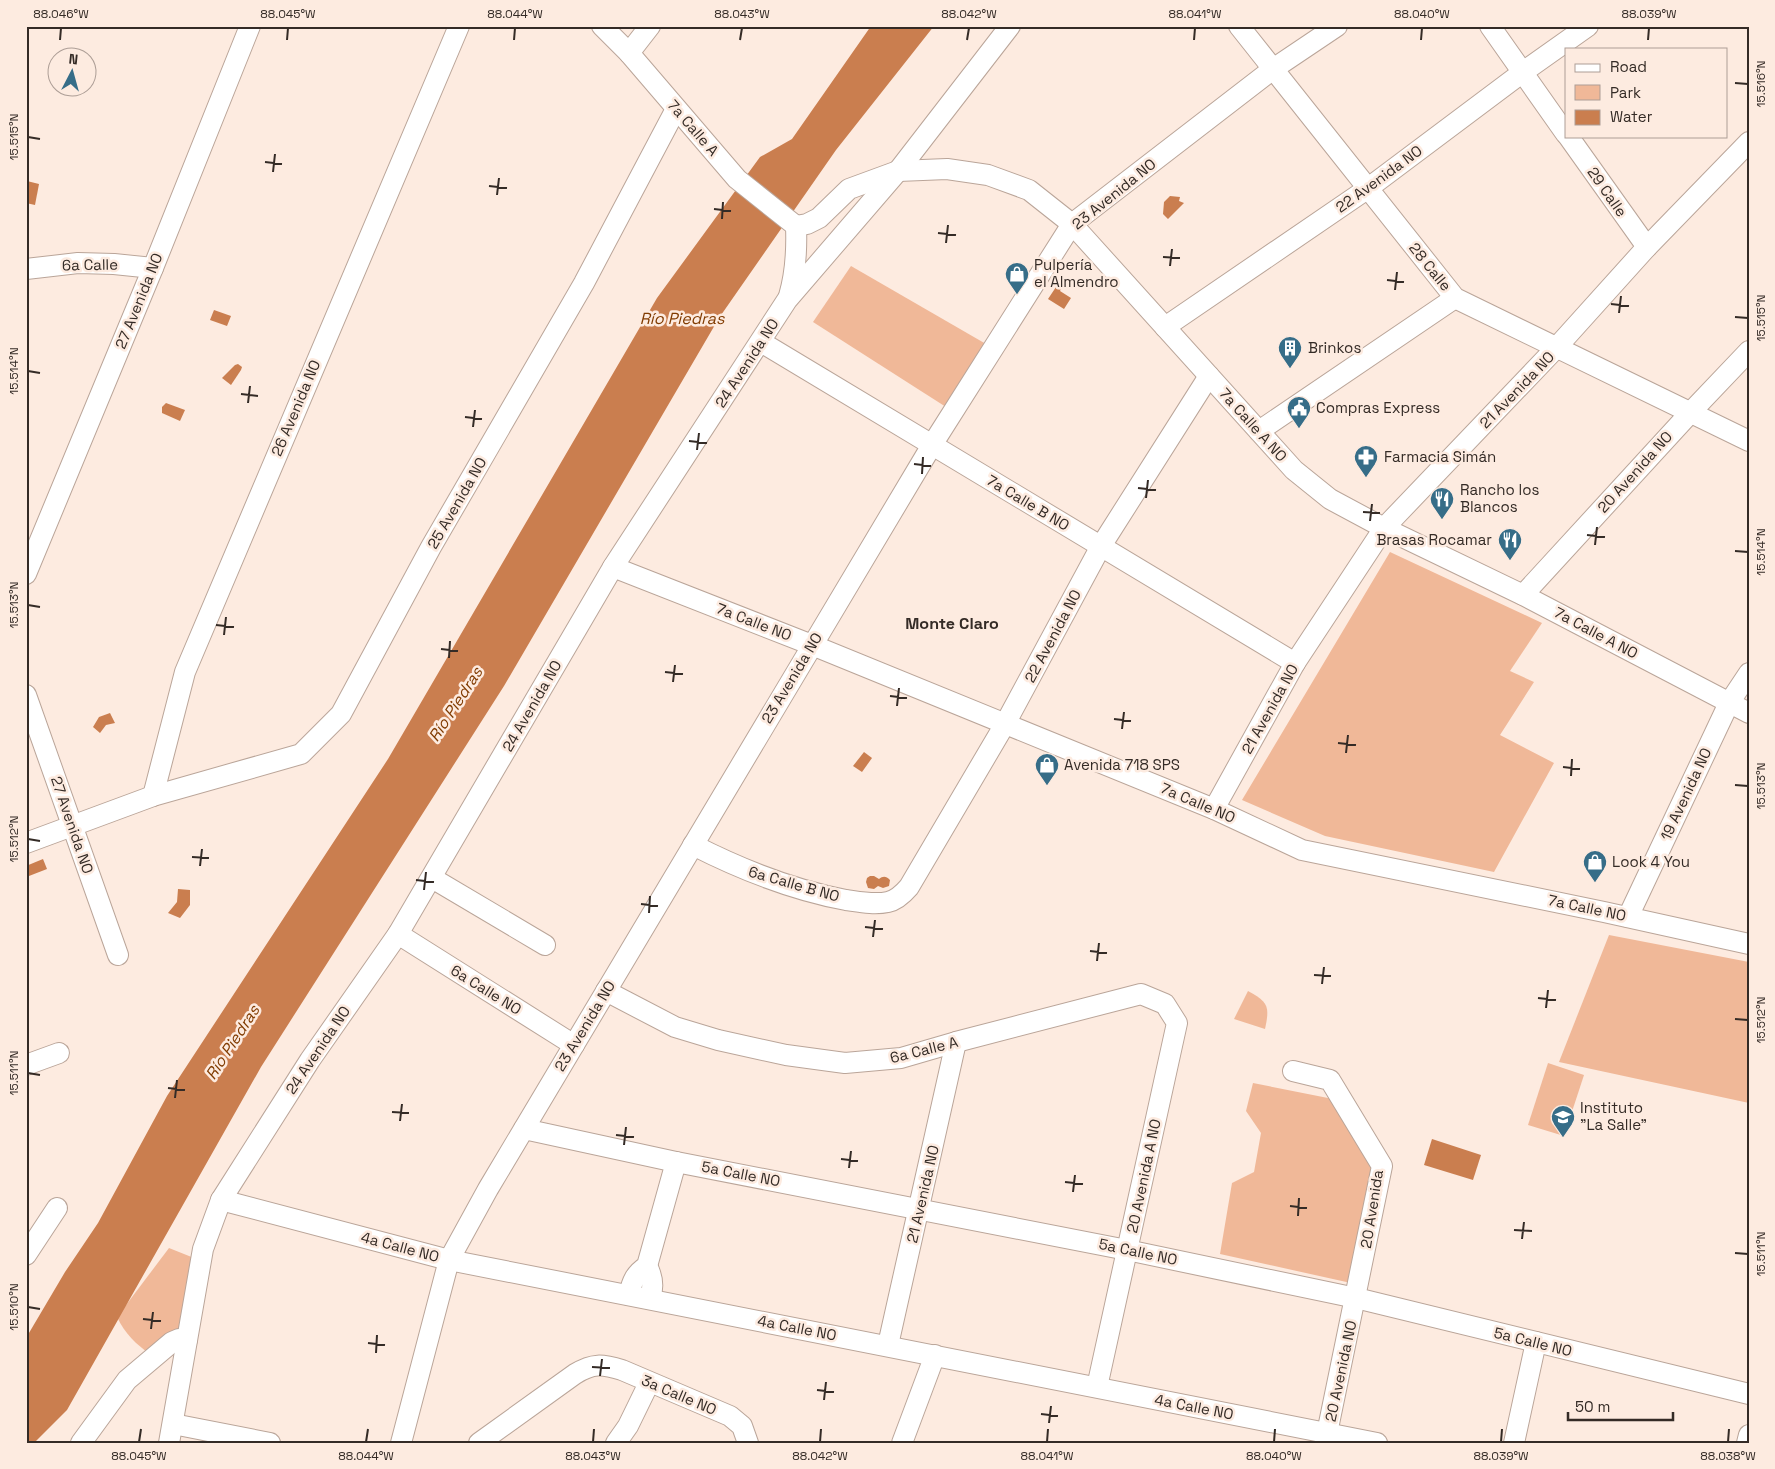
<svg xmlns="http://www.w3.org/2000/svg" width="1775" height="1469" font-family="'Space Grotesk',sans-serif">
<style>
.green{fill:#f0b898}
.water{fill:#ca7e4f}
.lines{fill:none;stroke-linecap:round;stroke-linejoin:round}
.minor-casing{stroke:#baa599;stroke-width:22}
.minor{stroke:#fff;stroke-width:20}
.ticks{fill:none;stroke:#342b26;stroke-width:2}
.labels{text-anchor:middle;stroke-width:5;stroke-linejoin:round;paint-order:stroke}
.street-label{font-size:15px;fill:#342b26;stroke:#fdebe0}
.poi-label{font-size:15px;fill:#342b26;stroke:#fdebe0;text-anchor:start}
.water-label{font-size:16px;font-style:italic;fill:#813b00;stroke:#fdebe0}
.neighbourhood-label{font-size:16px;font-weight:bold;fill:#342b26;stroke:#fdebe0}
.neatline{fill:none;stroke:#342b26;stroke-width:2}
.ticks-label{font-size:12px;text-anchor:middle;fill:#342b26}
</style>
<rect width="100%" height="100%" fill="#fdebe0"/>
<g class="green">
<path d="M851,266L986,344L946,407L813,322Z"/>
<path d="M1390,552L1542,623L1510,671L1534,682L1500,735L1554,763L1494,872L1325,836L1242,800Z"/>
<path d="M1609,935L1749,962V1103L1559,1062Z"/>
<path d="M1248,991C1268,1002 1270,1006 1265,1029L1234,1019Z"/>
<path d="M1548,1063L1584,1075L1564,1136L1528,1125Z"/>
<path d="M1253,1083L1338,1100L1374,1173L1351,1283L1220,1254L1232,1183L1254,1172L1261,1133L1246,1111Z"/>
<path d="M169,1248L194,1258L179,1336L151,1355C136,1344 125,1334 117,1317Z"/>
</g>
<g class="water">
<path d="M871,26H934L836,150L719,318L504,686L261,1067L67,1410L34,1443H26V1338L65,1272L98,1223L167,1096L388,759L657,298L760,157L792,139Z"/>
<path d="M27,181L39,184L35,205L26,203Z"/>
<path d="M1170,196L1180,197L1179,201L1184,203L1168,219L1163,214L1164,202Z"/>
<path d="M1058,284L1062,287L1060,291L1071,298L1064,309L1048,299Z"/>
<path d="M214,310L231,316L227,326L210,320Z"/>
<path d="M238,364L242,367L241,370L231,385L222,378L235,365Z"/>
<path d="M166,403L185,410L180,421L162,413V407Z"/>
<path d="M110,713L115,723L106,725L100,733L93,727L99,717Z"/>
<path d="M864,752L872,758L862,772L853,766Z"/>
<path d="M43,859L47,869L29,876L26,866Z"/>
<path d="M870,876H874L879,879C883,876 886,876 890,880L889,886L883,888L878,886L874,889L868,888L866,882L867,878Z"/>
<path d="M178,889L190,890V905L180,918L168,913L177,902Z"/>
<path d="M1432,1139L1481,1155L1473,1180L1424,1165Z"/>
</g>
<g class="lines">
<g class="minor-casing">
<g id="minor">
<path d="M602,26L629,53L737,179L796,226C797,251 796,272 789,296"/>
<path d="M1239,26L1455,298L1749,441"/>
<path d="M1490,26L1566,134"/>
<path d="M629,53L650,26"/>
<path d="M1568,136L1647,247"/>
<path d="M796,226L807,224L819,218L849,189L898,171L947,169L988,175L1029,190L1072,224L1294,470L1330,499L1384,528L1523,595L1749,713"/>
<path d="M26,269L78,263L114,264L153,268"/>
<path d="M1165,327L1367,189L1523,72L1588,26"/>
<path d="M761,342L1295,663"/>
<path d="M1259,431L1455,298"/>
<path d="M613,567L812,645L1214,809L1302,850L1604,912L1749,944"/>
<path d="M26,574L153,268L250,26"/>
<path d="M1523,595L1690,413L1749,351"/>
<path d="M26,695L118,955"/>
<path d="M153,796L185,672L459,26"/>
<path d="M1214,809L1295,663L1384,528L1556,348L1647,247L1749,142"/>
<path d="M26,843L153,796L301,754L341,714L431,547L584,283L676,109"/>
<path d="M693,845C742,870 792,890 846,900C860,902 874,905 888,902C897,900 903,894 909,887L1005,724L1101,546L1209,376"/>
<path d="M432,878L545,945"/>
<path d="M1628,917L1729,703L1749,673"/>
<path d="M398,934L574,1045"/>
<path d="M606,991L675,1027L718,1040L786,1055L845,1063L901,1058L956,1042L1141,994L1165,1004L1177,1023L1097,1387"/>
<path d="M26,1065L59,1053"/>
<path d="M1293,1071L1330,1080L1382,1166L1325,1443"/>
<path d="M524,1129L676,1162L1127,1250L1356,1298L1749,1394"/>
<path d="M221,1200L449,1260L1377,1443"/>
<path d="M26,1255L57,1208"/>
<path d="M647,1266C653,1277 654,1287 650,1299"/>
<path d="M629,1295C632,1281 635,1274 647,1266L676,1162"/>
<path d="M888,1345L956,1042"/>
<path d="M173,1424L270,1443"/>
<path d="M81,1443L127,1380L172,1342L179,1339L187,1340"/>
<path d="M169,1443L203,1249L221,1200L310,1060L398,934L613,567L787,300L898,171L1010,26"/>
<path d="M401,1443L449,1260L488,1189L932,445L1072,224L1273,69L1337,26"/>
<path d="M479,1443L575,1374C593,1363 602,1364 622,1370L730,1416L742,1426L748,1443"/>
<path d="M616,1443L628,1426L649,1383"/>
<path d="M902,1443L935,1355"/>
<path d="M1514,1443L1536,1342"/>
<path d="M1747,1443L1749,1435"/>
</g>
</g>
<use href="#minor" class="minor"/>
</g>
<path class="ticks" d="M60,40L61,28M287,40L288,28M514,40L515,28M740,40L742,28M967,40L969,28M1194,40L1195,28M1421,40L1422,28M1648,40L1649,28M1735,83L1748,84M28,137L40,139M265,162L282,164M273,172L275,154M489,186L507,188M497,195L499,178M714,209L731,211M722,219L723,202M938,233L956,235M946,243L948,225M1163,257L1180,258M1170,266L1172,249M1387,280L1404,282M1395,290L1397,272M1611,304L1629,306M1619,313L1621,296M1735,317L1748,318M28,371L40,373M241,394L258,396M248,403L250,386M465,417L482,419M473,427L475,410M689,441L707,443M697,450L699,433M914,464L931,466M922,474L923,457M1138,488L1156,490M1146,498L1148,480M1363,512L1380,513M1370,521L1372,504M1587,535L1605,537M1595,545L1597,527M1735,551L1748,552M28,605L40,607M216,625L234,627M224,635L226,617M441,649L458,651M449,658L450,641M665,672L683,674M673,682L675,665M890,696L907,698M897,706L899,688M1114,719L1131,721M1122,729L1124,712M1338,743L1356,745M1346,753L1348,735M1563,767L1580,769M1571,776L1572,759M1735,785L1748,786M28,839L40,841M192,857L209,858M200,866L202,849M416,880L434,882M424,890L426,872M641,904L658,906M649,913L650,896M865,927L883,929M873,937L875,920M1090,951L1107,953M1097,961L1099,943M1314,975L1331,976M1322,984L1324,967M1538,998L1556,1000M1546,1008L1548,990M1735,1019L1748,1020M28,1073L40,1075M168,1088L185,1090M175,1098L177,1080M392,1112L409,1113M400,1121L402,1104M616,1135L634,1137M624,1145L626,1127M841,1159L858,1161M849,1168L851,1151M1065,1182L1083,1184M1073,1192L1075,1175M1290,1206L1307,1208M1298,1216L1299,1198M1514,1230L1532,1231M1522,1239L1524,1222M1735,1253L1748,1254M28,1307L40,1309M143,1319L161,1321M151,1329L153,1312M368,1343L385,1345M376,1353L377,1335M592,1367L610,1368M600,1376L602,1359M817,1390L834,1392M824,1400L826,1382M1041,1414L1058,1416M1049,1423L1051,1406M139,1442L141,1429M366,1442L368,1429M593,1442L594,1429M820,1442L821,1429M1047,1442L1048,1429M1274,1442L1275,1429M1501,1442L1502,1429M1728,1442L1729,1429"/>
<defs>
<g id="shop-pin" transform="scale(1.25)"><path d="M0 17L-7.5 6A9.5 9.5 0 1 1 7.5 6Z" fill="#366d88" stroke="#fdebe0"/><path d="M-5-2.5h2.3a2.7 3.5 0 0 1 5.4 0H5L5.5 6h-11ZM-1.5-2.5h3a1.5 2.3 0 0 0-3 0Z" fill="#fff"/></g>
<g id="building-pin" transform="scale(1.25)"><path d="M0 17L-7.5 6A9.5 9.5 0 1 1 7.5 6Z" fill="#366d88" stroke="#fdebe0"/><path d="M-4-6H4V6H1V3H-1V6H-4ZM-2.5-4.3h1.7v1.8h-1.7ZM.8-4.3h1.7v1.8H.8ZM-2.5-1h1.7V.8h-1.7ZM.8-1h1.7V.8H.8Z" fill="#fff"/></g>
<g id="civic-pin" transform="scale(1.25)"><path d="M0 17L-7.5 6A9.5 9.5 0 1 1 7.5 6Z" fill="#366d88" stroke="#fdebe0"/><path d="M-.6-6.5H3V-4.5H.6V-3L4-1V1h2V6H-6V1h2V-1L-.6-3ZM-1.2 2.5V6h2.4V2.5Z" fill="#fff"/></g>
<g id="pharmacy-pin" transform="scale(1.25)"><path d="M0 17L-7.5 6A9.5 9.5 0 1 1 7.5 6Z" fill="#366d88" stroke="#fdebe0"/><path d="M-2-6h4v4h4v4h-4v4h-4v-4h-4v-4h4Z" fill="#fff"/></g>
<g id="restaurant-pin" transform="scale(1.25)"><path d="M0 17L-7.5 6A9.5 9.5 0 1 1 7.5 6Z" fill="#366d88" stroke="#fdebe0"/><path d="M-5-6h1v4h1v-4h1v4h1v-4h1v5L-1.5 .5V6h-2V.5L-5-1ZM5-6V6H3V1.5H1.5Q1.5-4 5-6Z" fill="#fff"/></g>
<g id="school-pin" transform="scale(1.25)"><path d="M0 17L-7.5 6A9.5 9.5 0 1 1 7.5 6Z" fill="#366d88" stroke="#fdebe0"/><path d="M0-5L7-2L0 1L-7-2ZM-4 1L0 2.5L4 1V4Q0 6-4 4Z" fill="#fff"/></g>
</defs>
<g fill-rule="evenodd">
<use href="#shop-pin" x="1017" y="274"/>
<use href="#building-pin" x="1290" y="348"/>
<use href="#civic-pin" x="1299" y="408"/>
<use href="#pharmacy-pin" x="1366" y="457"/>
<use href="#restaurant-pin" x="1442" y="499"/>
<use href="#restaurant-pin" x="1510" y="540"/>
<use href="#shop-pin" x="1047" y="765"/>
<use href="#shop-pin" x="1595" y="862"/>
<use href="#school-pin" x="1563" y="1117"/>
</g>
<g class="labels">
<g class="street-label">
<text transform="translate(693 128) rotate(49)" y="5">7a Calle A</text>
<text transform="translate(1379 179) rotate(-36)" y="5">22 Avenida NO</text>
<text transform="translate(1607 192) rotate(55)" y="5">29 Calle</text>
<text transform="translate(1114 194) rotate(-39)" y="5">23 Avenida NO</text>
<text transform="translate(90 265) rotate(-1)" y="5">6a Calle</text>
<text transform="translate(1430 267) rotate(51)" y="5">28 Calle</text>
<text transform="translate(139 301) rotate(-68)" y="5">27 Avenida NO</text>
<text transform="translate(747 363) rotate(-57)" y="5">24 Avenida NO</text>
<text transform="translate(1517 390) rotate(-46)" y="5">21 Avenida NO</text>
<text transform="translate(296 408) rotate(-67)" y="5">26 Avenida NO</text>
<text transform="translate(1253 425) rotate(48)" y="5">7a Calle A NO</text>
<text transform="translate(1635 472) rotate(-48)" y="5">20 Avenida NO</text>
<text transform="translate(457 503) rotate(-60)" y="5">25 Avenida NO</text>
<text transform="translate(1028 503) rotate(31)" y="5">7a Calle B NO</text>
<text transform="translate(754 622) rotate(21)" y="5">7a Calle NO</text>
<text transform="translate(1596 633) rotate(28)" y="5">7a Calle A NO</text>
<text transform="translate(1053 636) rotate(-62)" y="5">22 Avenida NO</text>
<text transform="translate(792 678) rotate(-59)" y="5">23 Avenida NO</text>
<text transform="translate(532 706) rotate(-60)" y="5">24 Avenida NO</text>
<text transform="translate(1270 709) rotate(-61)" y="5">21 Avenida NO</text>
<text transform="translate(1686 794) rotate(-65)" y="5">19 Avenida NO</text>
<text transform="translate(1198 803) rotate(23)" y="5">7a Calle NO</text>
<text transform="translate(72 825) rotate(71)" y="5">27 Avenida NO</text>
<text transform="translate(794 884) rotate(16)" y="5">6a Calle B NO</text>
<text transform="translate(1587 908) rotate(12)" y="5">7a Calle NO</text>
<text transform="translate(486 990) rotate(32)" y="5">6a Calle NO</text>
<text transform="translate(585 1026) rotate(-59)" y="5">23 Avenida NO</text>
<text transform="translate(318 1050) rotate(-56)" y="5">24 Avenida NO</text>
<text transform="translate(924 1050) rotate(-14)" y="5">6a Calle A</text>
<text transform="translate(741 1174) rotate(11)" y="5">5a Calle NO</text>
<text transform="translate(1144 1176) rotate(-78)" y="5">20 Avenida A NO</text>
<text transform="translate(923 1194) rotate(-77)" y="5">21 Avenida NO</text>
<text transform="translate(1372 1209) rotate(-81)" y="5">20 Avenida</text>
<text transform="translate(400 1247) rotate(15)" y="5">4a Calle NO</text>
<text transform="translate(1138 1252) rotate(12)" y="5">5a Calle NO</text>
<text transform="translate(797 1328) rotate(11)" y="5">4a Calle NO</text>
<text transform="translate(1533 1342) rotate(14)" y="5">5a Calle NO</text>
<text transform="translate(1341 1371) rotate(-78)" y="5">20 Avenida NO</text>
<text transform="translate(679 1395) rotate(23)" y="5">3a Calle NO</text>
<text transform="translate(1194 1407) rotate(11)" y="5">4a Calle NO</text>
</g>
<g class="poi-label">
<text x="1034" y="270">Pulpería<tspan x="1034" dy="17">el Almendro</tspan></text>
<text x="1308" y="353">Brinkos</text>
<text x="1316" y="413">Compras Express</text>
<text x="1384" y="462">Farmacia Simán</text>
<text x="1460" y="495">Rancho los<tspan x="1460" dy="17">Blancos</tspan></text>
<text x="1492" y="545" text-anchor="end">Brasas Rocamar</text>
<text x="1064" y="770">Avenida 718 SPS</text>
<text x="1612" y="867">Look 4 You</text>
<text x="1580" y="1113">Instituto<tspan x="1580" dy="17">"La Salle"</tspan></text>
</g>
<g class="water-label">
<text x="682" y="324">Río Piedras</text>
<text transform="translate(455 704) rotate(-57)" y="6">Río Piedras</text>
<text transform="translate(232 1042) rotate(-57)" y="6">Río Piedras</text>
</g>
<g class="neighbourhood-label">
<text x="952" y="629">Monte Claro</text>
</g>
</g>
<rect width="1775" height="1469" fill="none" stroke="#fdebe0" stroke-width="55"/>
<rect x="1565" y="48" width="162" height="90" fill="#fdebe0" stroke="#ad9e96"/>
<rect x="1575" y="64" width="25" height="8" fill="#ffffff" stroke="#ad9e96"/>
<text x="1610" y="72" font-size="15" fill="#342b26">Road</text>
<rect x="1575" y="85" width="25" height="15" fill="#f0b898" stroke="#ad9e96"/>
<text x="1610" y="98" font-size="15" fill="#342b26">Park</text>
<rect x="1575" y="110" width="25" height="15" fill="#ca7e4f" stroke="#ad9e96"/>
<text x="1610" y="122" font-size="15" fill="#342b26">Water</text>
<g transform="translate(72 72) rotate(6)"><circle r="24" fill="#fdebe0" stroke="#ad9e96"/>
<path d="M0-4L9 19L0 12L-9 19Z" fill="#366d88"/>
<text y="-8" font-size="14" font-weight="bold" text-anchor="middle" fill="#342b26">N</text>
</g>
<path d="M1568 1412v8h105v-8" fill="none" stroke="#342b26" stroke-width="2.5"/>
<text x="1575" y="1412" font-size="15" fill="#342b26" stroke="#fdebe0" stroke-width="4" paint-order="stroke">50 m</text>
<rect x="28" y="28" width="1720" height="1414" class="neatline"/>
<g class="ticks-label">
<text x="61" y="18">88.046°W</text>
<text x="288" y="18">88.045°W</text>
<text x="515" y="18">88.044°W</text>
<text x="742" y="18">88.043°W</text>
<text x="969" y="18">88.042°W</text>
<text x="1195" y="18">88.041°W</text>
<text x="1422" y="18">88.040°W</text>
<text x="1649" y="18">88.039°W</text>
<text transform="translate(1761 84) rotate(-90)" y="4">15.516°N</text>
<text transform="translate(14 137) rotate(-90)" y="4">15.515°N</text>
<text transform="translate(1761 318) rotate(-90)" y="4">15.515°N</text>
<text transform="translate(14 371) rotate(-90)" y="4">15.514°N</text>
<text transform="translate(1761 552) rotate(-90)" y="4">15.514°N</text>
<text transform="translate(14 605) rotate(-90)" y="4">15.513°N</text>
<text transform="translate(1761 786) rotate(-90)" y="4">15.513°N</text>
<text transform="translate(14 839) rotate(-90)" y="4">15.512°N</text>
<text transform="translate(1761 1020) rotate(-90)" y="4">15.512°N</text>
<text transform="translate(14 1073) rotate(-90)" y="4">15.511°N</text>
<text transform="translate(1761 1254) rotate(-90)" y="4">15.511°N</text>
<text transform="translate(14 1307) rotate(-90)" y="4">15.510°N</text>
<text x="139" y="1460">88.045°W</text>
<text x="366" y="1460">88.044°W</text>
<text x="593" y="1460">88.043°W</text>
<text x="820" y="1460">88.042°W</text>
<text x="1047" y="1460">88.041°W</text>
<text x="1274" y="1460">88.040°W</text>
<text x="1501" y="1460">88.039°W</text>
<text x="1728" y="1460">88.038°W</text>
</g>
</svg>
